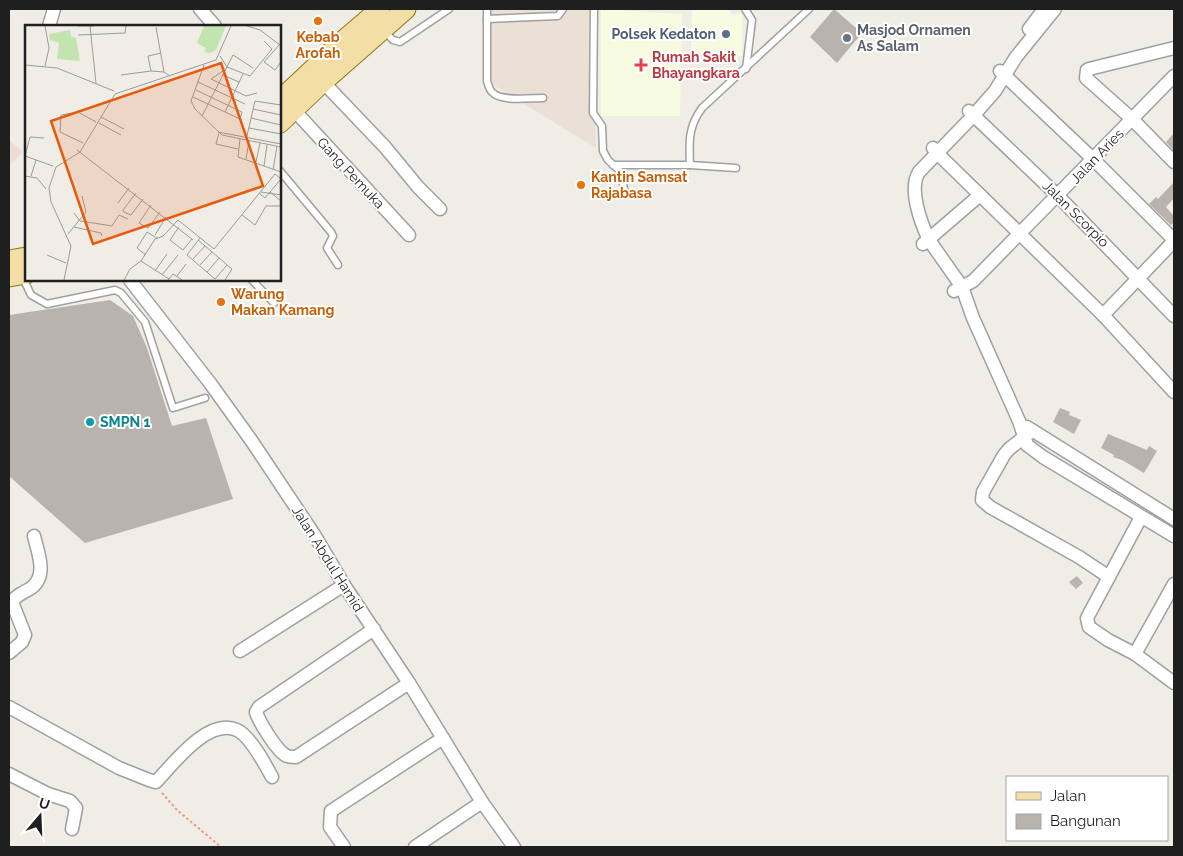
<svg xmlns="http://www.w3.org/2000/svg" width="1183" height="856" font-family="Raleway,sans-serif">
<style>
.commercial{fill:#eedcd7}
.education{fill:#f7fce1}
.military{fill:#ebe0d6}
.building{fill:#b8b3ac}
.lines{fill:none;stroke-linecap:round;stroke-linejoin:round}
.service-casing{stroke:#a0a0a0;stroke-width:9}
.minor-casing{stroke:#a0a0a0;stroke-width:15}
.primary-casing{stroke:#8c780e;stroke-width:21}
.path{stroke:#ed9978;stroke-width:2;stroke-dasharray:2.5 2.5;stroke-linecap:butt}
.service{stroke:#fff;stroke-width:6}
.minor{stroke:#fff;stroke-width:12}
.primary{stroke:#f3dfa6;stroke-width:19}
.food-dot{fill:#e8710a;stroke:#fff;stroke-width:2}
.service-dot{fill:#5c6f8a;stroke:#fff;stroke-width:2}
.worship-dot{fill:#6b7280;stroke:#fff;stroke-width:2}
.health-dot{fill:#e0444e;stroke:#fff;stroke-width:2}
.culture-dot{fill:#0f9aa8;stroke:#fff;stroke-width:2}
.labels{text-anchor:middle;stroke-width:4;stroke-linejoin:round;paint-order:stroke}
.worship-label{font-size:14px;font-weight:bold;fill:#5b616d;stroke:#fff;text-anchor:start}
.service-label{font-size:14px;font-weight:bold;fill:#4e5e75;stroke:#fff;text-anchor:end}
.food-label{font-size:14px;font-weight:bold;fill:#c56008;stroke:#fff;text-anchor:start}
.health-label{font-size:14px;font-weight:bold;fill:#be3a42;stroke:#fff;text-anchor:start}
.street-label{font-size:14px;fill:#1f1f1f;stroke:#fff}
.culture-label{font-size:14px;font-weight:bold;fill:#0d838f;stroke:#fff;text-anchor:start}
.inset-road{fill:none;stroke:#9c9b96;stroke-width:1}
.view{fill:#e8590c;fill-opacity:0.15;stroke:#e8590c;stroke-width:2.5}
.inset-edge{fill:none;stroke:#1f1f1f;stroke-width:2.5}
</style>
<rect width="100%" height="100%" fill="#efede6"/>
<path class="commercial" d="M9,140L23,152L9,166Z"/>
<g class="education">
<path d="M601,9L682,14L680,116H601Z"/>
<path d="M692,9H730L732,15L742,14V56L691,53Z"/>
</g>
<path class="military" d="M487,9H594L596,148L487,81Z"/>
<g class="building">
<path d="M834,9L862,33L837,63L810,37Z"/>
<path d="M1174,133V151L1166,142Z"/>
<path d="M1174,182V198L1166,207L1174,216V222L1171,225L1149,204L1156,197L1158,199Z"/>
<path d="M110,300L133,316L147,348L172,426L206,418L233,499L85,543L9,476V315Z"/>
<path d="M1060,408L1070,412L1069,415L1081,420L1074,434L1053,422Z"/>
<path d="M1108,434L1147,450L1149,446L1157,451L1144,473L1122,460L1113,457L1114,455L1101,448Z"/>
<path d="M1077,576L1083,583L1076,589L1069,582Z"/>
</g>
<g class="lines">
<g class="service-casing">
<g id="service">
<path d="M487,9V81C488,84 489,89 492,92C500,102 530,98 543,98"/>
<path d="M594,9L593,113L602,126L603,151L608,160L620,171L625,193"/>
<path d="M745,9L752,20L746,69"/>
<path d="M487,19L558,16L563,9"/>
<path d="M384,31L393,40L400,42L449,9"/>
<path d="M613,165H690L736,168"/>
<path d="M690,165C689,142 688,127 702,108L809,9"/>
<path d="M280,171L331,232L333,236L327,248L338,265"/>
<path d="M22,276L31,295L47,304L115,290L121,293L145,322L173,408L205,398"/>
<path d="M252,280L274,303"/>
</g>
</g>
<g class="minor-casing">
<g id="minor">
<path d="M200,9L215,26"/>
<path d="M1055,9L1016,57L995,91L973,116L919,172C908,189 921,223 929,240L962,287L973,318L1019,421L1027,445L1043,457L1174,536"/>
<path d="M49,26L54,9"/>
<path d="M1029,29L1044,9"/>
<path d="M1174,48L1089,69L1087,70L1086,78L1132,119L1174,162"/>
<path d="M1000,71L1093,159L1174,240"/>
<path d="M323,82L385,147L418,187L440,209"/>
<path d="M294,110L409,235"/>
<path d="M969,111L1058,196L1174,316"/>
<path d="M933,148L937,153L1103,315L1174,392"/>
<path d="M923,244L980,195"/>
<path d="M130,280L210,383L251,440L315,536L344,585L409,683L482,802L514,847"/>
<path d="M954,291L973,281L1174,76"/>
<path d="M1103,315L1174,241"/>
<path d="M1027,427L1174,519"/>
<path d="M1032,431L1009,449L1004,455L983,492L982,500L990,507L1079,557L1109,577"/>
<path d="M1141,517L1087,618L1089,627L1108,640L1135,654L1174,683"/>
<path d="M374,629L259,707L256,712C259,722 276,749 285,755C288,757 292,757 296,757L409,683"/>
<path d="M240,651L344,585"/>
<path d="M9,653L22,642L25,635L12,602C16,595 23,593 31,588C48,576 38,553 34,536"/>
<path d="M1135,654L1174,584"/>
<path d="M9,707L119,768L149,780L156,782C173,764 208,717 237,730C250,736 265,764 272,777"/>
<path d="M9,774L48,794L70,801L76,808L72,829"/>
<path d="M344,847L330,827L331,811L443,738"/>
<path d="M415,847L482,802"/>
</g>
</g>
<g class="primary-casing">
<g id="primary">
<path d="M280,100L346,38L380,9"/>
<path d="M280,123L323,82L406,9"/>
<path d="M9,260L26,257"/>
<path d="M9,277L26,274"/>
</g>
</g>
<path class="path" d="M162,793L177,810L221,847"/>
<use href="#service" class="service"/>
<use href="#minor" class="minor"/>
<use href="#primary" class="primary"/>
</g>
<g class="food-dot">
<circle cx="318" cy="21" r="5"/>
<circle cx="581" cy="185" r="5"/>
<circle cx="221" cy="302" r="5"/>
</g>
<circle class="service-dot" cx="726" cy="34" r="5"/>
<circle class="worship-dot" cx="847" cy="38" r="5"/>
<path class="health-dot" d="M638.5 57.5h5v5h5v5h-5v5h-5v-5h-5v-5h5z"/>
<circle class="culture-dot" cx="90" cy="422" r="5"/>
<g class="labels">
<g class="worship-label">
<text x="857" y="35">Masjod Ornamen<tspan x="857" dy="16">As Salam</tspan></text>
</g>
<g class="service-label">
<text x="716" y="39">Polsek Kedaton</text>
</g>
<g class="food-label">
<text x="318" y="42" text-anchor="middle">Kebab<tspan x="318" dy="16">Arofah</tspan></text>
<text x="591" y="182">Kantin Samsat<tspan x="591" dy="16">Rajabasa</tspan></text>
<text x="231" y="299">Warung<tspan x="231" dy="16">Makan Kamang</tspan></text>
</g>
<g class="health-label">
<text x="652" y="62">Rumah Sakit<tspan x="652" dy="16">Bhayangkara</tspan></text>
</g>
<g class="street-label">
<text transform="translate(1097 156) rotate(-46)" y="5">Jalan Aries</text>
<text transform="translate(351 173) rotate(47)" y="5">Gang Pemuka</text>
<text transform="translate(1076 214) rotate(45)" y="5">Jalan Scorpio</text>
<text transform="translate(328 559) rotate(58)" y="5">Jalan Abdul Hamid</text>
</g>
<g class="culture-label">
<text x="100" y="427">SMPN 1</text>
</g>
</g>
<g transform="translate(25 25)">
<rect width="256" height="256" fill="#efede6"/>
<path d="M179,1H201L191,25L185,28L179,27L181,23L172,18ZM45,5L46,11L51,13L55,36L32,34L34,18L25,15L24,9Z" fill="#c1e4b0"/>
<path class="inset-road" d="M20,1L24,23L20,41M53,1H69M65,1L71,58M222,1L235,5L255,20M131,2L139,47M53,10L100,8L101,1M256,18L239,37L250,45L256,37M195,31L202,42L225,51L247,24L239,16M0,40L32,43L89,66M179,40L166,76L170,84L197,110L256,122M201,44L186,54L221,71L232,68M126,46L123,31L136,28M96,50L126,46L139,47L145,51M198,50L214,57M173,57L220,79M168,72L215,94L217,87L171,65M228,84L256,90M200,87L218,49M177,91L208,30L228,43M76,92L99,104M226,93L256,100M74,98L96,110M224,103L256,109M193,107L256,119M194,108L191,119L213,124M19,113L5,112L0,131L28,141M215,114L213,132L256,147M221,115L230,76L256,80M58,118L35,107L36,90L53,87L71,97M52,125L168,215M221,134L224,116M231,137L235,118M239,141L242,120M248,145L252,121M0,151L12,153L21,164M6,151L11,135M236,167L256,170M111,168L98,185L99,187L106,190L118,174M234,168L240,173L245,167M93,178L104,163M126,180L114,198L123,203L135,187M49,188L55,196L81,200L87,201L94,190L103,194M217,190L230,200L241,181H256M49,202L76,208L77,211M154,202L145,215L158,225L167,214M43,209L61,187L57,171M130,210L141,192M175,213L162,230L190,254L202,240M173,215L207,244L200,255M22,230L41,238M121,230L112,223L122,207L133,214M168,234L180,221M116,236L130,214L138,211L153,195L189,224L250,149L256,154L245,167L256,176M175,240L187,227M130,246L142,229M182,247L194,233M137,250L153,230M152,251L161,239M39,255L46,221L26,177L24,163L31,142L55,127L90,69L191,35L206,1M99,255L105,244L116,236L144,254M143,255L148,249L157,255"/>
<path class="view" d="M196,38L238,161L68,219L26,96Z"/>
<rect width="256" height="256" class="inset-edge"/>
</g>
<rect width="1183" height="856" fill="none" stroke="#1f1f1f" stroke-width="20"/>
<rect x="1006" y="776" width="162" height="65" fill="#ffffff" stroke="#a5a5a5"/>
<rect x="1016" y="792" width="25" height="8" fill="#f3dfa6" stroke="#a5a5a5"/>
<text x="1050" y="801" font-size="15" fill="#1f1f1f">Jalan</text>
<rect x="1016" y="814" width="25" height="15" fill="#b8b3ac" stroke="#a5a5a5"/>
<text x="1050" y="826" font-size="15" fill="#1f1f1f">Bangunan</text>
<g transform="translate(40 816) rotate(19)" stroke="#ffffff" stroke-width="4" paint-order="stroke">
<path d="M0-4L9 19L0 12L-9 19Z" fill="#1f1f1f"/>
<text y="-8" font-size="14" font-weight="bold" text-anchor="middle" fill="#1f1f1f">U</text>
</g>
</svg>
